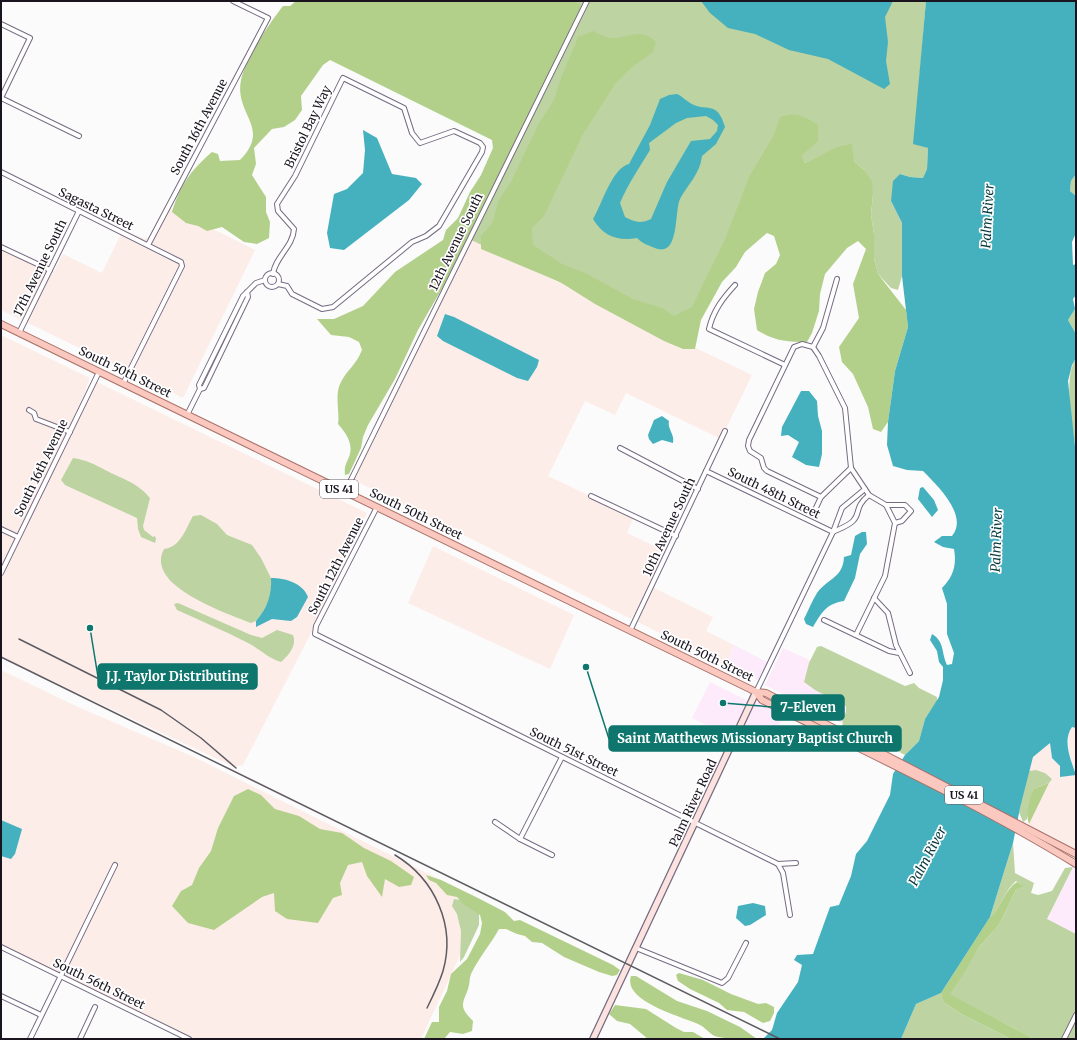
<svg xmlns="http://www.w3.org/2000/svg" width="1077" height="1040" font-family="Merriweather,serif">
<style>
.commercial{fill:#fdebfc}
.industrial{fill:#fdede9}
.green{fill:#bdd3a1}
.forest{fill:#b3d08a}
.water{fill:#45b1be;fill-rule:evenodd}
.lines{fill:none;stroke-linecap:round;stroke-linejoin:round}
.street-casing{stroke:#766b82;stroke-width:6}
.secondary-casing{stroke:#766b82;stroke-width:8}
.primary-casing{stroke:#a9716a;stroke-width:8}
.street{stroke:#fff;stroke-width:4}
.secondary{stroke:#fde3df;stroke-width:5.5}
.primary{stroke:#fac8be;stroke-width:6}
.rail{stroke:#5e5b62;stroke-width:1.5}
.labels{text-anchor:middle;stroke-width:3.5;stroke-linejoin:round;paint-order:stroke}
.shield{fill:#fff;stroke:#5e5a62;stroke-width:1}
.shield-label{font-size:11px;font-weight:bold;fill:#19141e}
.street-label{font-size:12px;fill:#19141e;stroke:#fff}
.water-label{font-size:13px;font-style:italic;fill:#063a3f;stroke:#fff}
.leader{fill:none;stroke:#0f766e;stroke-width:1.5}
.callout-dot{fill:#0f766e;stroke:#fff;stroke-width:1.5}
.callout{fill:#0f766e;stroke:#0f766e;stroke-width:1.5}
.callout-label{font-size:13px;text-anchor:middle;font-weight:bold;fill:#fff}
</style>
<rect width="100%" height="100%" fill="#fbfbfb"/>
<g class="commercial">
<path d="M734,645L767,662L758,680L726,666Z"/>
<path d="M783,648L814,662L850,704L841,723L765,685Z"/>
<path d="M710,682L748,701L732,738L692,718Z"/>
<path d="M753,700L784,716L767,744L739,731Z"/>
<path d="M1073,867L1076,869V934L1047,920Z"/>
</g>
<g class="industrial">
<path d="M165,205L255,250L183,398L1,310V246L54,272L63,254L102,273L123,230L145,239L149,237Z"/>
<path d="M469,239L752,375L721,439L626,393L615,415L585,401L548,476L634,517L627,533L667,552L637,610L631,619L354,480Z"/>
<path d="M1,335L90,378L71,428L18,536L1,528Z"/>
<path d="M97,382L367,513L311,633L243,765L234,767L1,657V577Z"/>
<path d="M1,530L17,538L1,570Z"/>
<path d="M433,546L574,615L550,669L408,603Z"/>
<path d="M652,587L713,617L706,631L734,645L726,666L638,622Z"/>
<path d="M1,670L78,707L194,757L485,902L421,1039H191L1,944Z"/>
<path d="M1072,727L1076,728V775L1069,753L1068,733Z"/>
<path d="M1050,743L1052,758L1060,766L1076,775V856L1030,833L1029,824L1045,789L1052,779L1045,773L1036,770L1029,771L1033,757Z"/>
</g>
<g class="green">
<path d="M333,1H926L914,143L928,148L927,169L923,178L910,177L900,174L891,201L902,223V276L898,290L891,288L878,274L874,258V234L871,215L873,194L864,170L854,161L835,149L805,163L800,156L797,130L687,343L469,239L534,104L331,4Z"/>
<path d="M1076,174V196L1070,191L1071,181Z"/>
<path d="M1075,309H1076V334L1068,320Z"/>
<path d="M1076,358V456C1074,430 1062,379 1076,358Z"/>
<path d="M73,458C86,460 94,464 105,470C122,479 137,482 150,498L143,526L144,530L153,537L155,536L156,539L155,543L141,537L138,529L137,518L65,485L61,480Z"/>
<path d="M201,515L217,524L227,535L252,545L261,558L271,578L272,591L268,602L262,613L256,621L251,623C227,613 144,586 164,549C181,547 186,528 193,516Z"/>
<path d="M178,603L251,635L262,638L277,630L293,635C297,646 289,655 281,662C268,658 260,649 248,643C225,631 201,621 177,610L174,604Z"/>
<path d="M821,646L905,686L914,683L919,688L937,697V701L925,719L919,741L905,755L857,729H842L843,721L841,723L846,712V706L815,690L804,682L809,663L817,647Z"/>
<path d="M1036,770L1045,773L1052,779L1049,783L1033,789L1027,819L1023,822L1019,812L1020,807L1029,771Z"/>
<path d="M1013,843L1015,873L1034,883L1031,893L1038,895L1052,891L1065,868L1073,867L1047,919L1076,934V1013L1063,1039H1034L949,994L979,947L999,925L1016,890L1023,886L1016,881C1004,891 1002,906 990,917Z"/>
<path d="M454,899L460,900L479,912V925L464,957L460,962L461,931L457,914L452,906Z"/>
<path d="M941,993L943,1002L963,1015L1011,1039H901L916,1004Z"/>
<path d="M1076,1019V1039H1066Z"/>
</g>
<g class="forest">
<path d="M296,1H574L580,4L581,9L444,285L418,330L395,379L368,425L363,437L361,448L349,474L345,475C344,467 346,464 349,457C354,444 346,433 338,424C340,412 334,394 341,382C347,370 356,365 362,350L359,342L349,337L331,335L317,319H334L363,306L395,272L443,240L446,230L458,218L470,192L481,175L493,148L492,140L330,60L323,65L301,96L302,110L295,120L284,127L272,129L254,148L256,164L252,175L266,197V212L270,222L269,238L257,244L244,242L222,227L207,231L198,226L186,223L172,212C180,185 191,170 212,152L218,154L220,161L240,160C272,127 234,115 241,80C246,57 269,24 283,6H290Z"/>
<path d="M593,31C599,34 605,37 611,38C628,39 641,26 656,42L653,52L631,68L615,84L582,136L544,216L532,228L533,245L562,264L587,274L633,299L662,308L674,316L692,307L726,237L749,177L774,135L780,117C795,111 804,116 818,125V141L801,156L805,163L837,147L852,144L854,161L864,170L872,181L873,194L871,215L874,234V258L878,274L906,310L908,327L895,371L888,422L881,432L873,429L868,407L853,374L842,362L839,347L859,318L853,284L866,249L858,241L847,248L825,274L820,294L819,311L812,333L807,342C787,342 774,341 757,330L754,309L758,292L765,273L776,264L780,255L774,236L767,233L745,252L736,267L722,282L701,320L695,349H683L664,341L595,304L560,282L481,249V236L492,223L499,200L511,182L538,125L554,100L561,78L578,37Z"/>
<path d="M1049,783L1029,824C1025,813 1030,800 1033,789Z"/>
<path d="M248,789L261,795L275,809L299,816L320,829L342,833L364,848L391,861L414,877L411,885L399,887L385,879L382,897L367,876L362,862L348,865L340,883L342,895L333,898L318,923L287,919L275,911L274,893L262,897L214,930L188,923L172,906L181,891L192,885L199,868L211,851L218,828L234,796Z"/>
<path d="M426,875L441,880L478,898L505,912L514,921L520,920L613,965L620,970L617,975L612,976L599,972L564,957L542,943L532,942L525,936L517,934L506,929H499C491,944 479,957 471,974C469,979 470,984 468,989C462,1005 459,1007 473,1021L472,1031L463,1034L450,1032L444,1039H424L432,1022H439V1007L447,991L451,974L467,959L480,934L482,923L480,915L463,904L457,897L447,895L436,883L429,880Z"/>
<path d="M1017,882L1024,886L1016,890L999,925L979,947L964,973L950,994L1034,1039H1011L963,1015L943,1002L941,993L990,917C1002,906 1005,889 1017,882Z"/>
<path d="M679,973L703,980L731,994L758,1004L766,1003L774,1007V1013L770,1021L763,1023L744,1012L727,1010L719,1003L690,989L678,981L676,975Z"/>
<path d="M631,976H636L677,1001L707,1011L740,1027L757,1039C743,1039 730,1039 718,1037C711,1036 706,1028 700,1025C684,1017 622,1002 631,976Z"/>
<path d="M615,1005L646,1009L676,1028L684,1032H693L705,1039H648L630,1024L617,1021L609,1014Z"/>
</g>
<g class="water">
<path d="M701,1H893L885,17L888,42L886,61L890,84L884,89L828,59L789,50L755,34L728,28L710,13Z"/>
<path d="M926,1H1076V174L1071,181L1070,191L1076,196V233L1072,242L1073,265L1076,264V295L1073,299L1075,309L1068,320L1076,334V358L1072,365L1068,381L1076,456V728L1072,727C1062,741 1071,760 1076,775L1060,777V766L1052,758L1050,743L1033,757L1020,808L1013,843L990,917L941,993L916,1004L901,1039H763L772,1030L777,1013L798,982L802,965L794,960L797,955L813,954L830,907L839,905L851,876L856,854L867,841L890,795L893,774L905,755L919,741L925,719L939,697L943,680V667L939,662L937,651L930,640L932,634C945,642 941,652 947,665L952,664L954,653L947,634V604L942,588C953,577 957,565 954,549L943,547L934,542L942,536H952C969,516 937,485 923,471L907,470L893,466L887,445L888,422L895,371L908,327L902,276V223L891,201L893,181L900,174L910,177L923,178L927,169L928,148L913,144Z"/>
<path d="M677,94C682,96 685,100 690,103C706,113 717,99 725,127L716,144L702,156C700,174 688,184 680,199C674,212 680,258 655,248C648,245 643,244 637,238C618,241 604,237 593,219C602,204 612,168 629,164L650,125L660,99L669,95ZM706,116L713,120L718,125L717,131L710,139L691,141L667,182L651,219C641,224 634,222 625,217L620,203C628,184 639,168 650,150L649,143L676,123L687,118Z"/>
<path d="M363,130L377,138L392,174L416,178L422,184L409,200L344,250L330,248L327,233L334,194L347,189L363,173L365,150Z"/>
<path d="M445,314L454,317L539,360L537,367L528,381L517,378L443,341L437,336Z"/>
<path d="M801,391H809L817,401L818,416L822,431V454L819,467L806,465L792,457L799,442L788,435L781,436L782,427Z"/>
<path d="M662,416L669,421C667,429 675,434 673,443L662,440L653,444L649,439L648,435L654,420Z"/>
<path d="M923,487L934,500L938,510L932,517L918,499L920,488Z"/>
<path d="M862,532H866L867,544L860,554L855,578L844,601C826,604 822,612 813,627L806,624L804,619C808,611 812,601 817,593C828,578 843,578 844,557L851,555L855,536Z"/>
<path d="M271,578C285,578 303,583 308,597L297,617L291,621L272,619L256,627V621C267,608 272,595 271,578Z"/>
<path d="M1,820L22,829L15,854L11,859L1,856Z"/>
<path d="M753,903L765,906L766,915L750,925L745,926L736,918L738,906Z"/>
</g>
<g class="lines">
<g class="street-casing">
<g id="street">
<path d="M1,24L30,38L1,98"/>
<path d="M1,98L79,136"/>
<path d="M1,172L181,262L182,266L123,384"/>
<path d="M148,245L268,18L233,1"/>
<path d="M1,247L50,270"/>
<circle cx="272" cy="280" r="7"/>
<path d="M273,274C275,257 293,247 294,229L278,211L277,204L295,176L343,78L404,108L412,133L420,143L454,131L480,143L483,147L482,152L439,226L426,236L412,242L333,307L322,309L292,294L287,286L278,284"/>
<path d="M735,285C723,298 713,311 709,329L785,365"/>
<path d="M19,333L79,211"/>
<path d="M813,347L823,328L837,279"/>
<path d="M200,389L199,385L243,296L256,283L265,280"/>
<path d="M29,410L34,413L36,419L70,432"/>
<path d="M187,415L200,389L204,388L248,297L247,292"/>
<path d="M620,448L698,489"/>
<path d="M706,471L833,532"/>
<path d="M345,492L587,1"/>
<path d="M591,496L676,536"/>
<path d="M821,497L767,471L764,468L761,458L750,451L748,446L749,440L794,347L802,344L813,347L819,356L845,408L851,468L869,495L886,505L895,523L885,576L856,635"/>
<path d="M886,505H905L911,511L902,521L895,523"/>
<path d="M377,507L316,626L315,634L778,864L783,873L790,915"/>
<path d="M814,512L821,497L851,468"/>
<path d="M1,529L18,537"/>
<path d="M833,532C839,529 848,526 853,521C861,513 854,507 869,495"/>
<path d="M1,573L99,372"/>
<path d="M874,598L888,613L896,645L910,673"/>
<path d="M824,620L889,651L899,653"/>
<path d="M630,631L725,431"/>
<path d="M756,692L833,532L842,508L865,489"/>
<path d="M495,822L520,839L552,855"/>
<path d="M520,839L562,757"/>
<path d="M778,864L796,863"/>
<path d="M1,947L189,1039"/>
<path d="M636,948L722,983L728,978L746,943"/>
<path d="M1,996L41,1015"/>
<path d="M30,1039L115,865"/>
<path d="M80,1039L95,1007"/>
<path d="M1064,1039L1076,1015"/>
</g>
</g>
<g class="secondary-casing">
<path id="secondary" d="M593,1039L756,692"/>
</g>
<g class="primary-casing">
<g id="primary">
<path d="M1,324L750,689L756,692L762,700C867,753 975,802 1076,864"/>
<path d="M756,692L766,693L1076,854"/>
</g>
</g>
<use href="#street" class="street"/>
<use href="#secondary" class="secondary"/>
<use href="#primary" class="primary"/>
<g class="rail">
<path d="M19,639L161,710L201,738L236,768"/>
<path d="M1,657L780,1039"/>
<path d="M395,855C435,879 456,926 443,971C439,984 433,996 427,1008"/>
</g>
</g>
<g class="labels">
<g class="shield">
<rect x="320" y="480" width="38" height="18" rx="3"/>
<rect x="945" y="786" width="38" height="18" rx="3"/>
</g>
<g class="shield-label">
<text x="339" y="493">US 41</text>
<text x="964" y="799">US 41</text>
</g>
<g class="street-label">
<text transform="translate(199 127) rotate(-62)" y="4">South 16th Avenue</text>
<text transform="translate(308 127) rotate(-64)" y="4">Bristol Bay Way</text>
<text transform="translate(96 209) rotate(26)" y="4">Sagasta Street</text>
<text transform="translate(456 242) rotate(-64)" y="4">12th Avenue South</text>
<text transform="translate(40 268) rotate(-64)" y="4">17th Avenue South</text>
<text transform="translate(125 372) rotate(26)" y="4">South 50th Street</text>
<text transform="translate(41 468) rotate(-64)" y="4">South 16th Avenue</text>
<text transform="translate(774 493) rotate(26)" y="4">South 48th Street</text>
<text transform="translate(416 514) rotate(26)" y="4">South 50th Street</text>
<text transform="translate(669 527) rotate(-65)" y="4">10th Avenue South</text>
<text transform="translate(336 566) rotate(-63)" y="4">South 12th Avenue</text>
<text transform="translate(707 656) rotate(26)" y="4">South 50th Street</text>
<text transform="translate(574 752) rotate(26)" y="4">South 51st Street</text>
<text transform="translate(693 803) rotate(-65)" y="4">Palm River Road</text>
<text transform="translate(99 984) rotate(26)" y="4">South 56th Street</text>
</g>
<g class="water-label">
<text transform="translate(987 216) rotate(-87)" y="5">Palm River</text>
<text transform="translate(996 540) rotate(-88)" y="5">Palm River</text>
<text transform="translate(927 856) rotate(-62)" y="5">Palm River</text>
</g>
</g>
<path class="leader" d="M90 628L98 677M723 703L772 707M586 667L609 739"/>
<g class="callout-dot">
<circle cx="90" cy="628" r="4"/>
<circle cx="723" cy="703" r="4"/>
<circle cx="586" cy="667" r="4"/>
</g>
<g class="callout">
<rect x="98" y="664" width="159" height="25" rx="4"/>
<rect x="772" y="695" width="72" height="25" rx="4"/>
<rect x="609" y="726" width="292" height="25" rx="4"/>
</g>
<g class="callout-label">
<text x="177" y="681">J.J. Taylor Distributing</text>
<text x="808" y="712">7-Eleven</text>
<text x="755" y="743">Saint Matthews Missionary Baptist Church</text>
</g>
<rect width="1077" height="1040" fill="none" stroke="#19141e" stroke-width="4"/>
</svg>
